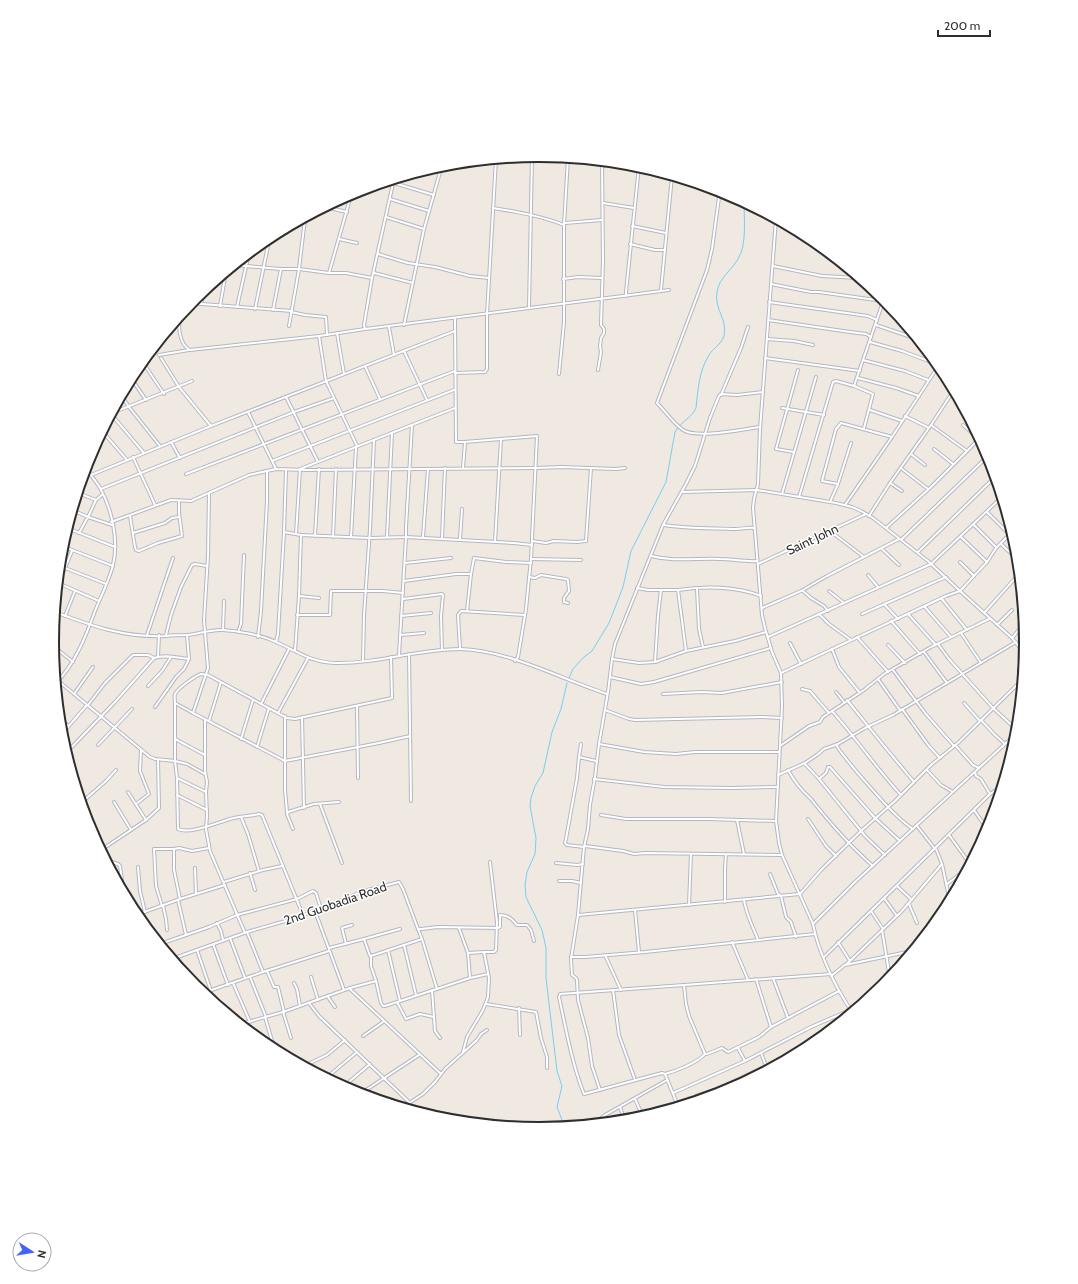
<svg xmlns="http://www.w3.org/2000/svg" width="1078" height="1284" font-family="Cabin,sans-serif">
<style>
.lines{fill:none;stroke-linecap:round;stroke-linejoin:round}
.stream{stroke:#75cff0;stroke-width:1}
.minor-casing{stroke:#b4b7c1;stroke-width:4}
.minor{stroke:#fff;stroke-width:2}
.labels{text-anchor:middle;stroke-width:3;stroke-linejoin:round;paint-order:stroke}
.street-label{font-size:13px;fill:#2e2e2e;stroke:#fff}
.rim{fill:none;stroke:#2e2e2e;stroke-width:2}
</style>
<rect width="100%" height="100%" fill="#efe9e1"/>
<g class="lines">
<g class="stream">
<path d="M569,678L573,669L584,657L592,651L609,623L623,587L631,551L666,482L675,432C681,421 692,418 696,408C698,389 699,371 709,355C713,348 721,345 724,336C728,319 714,310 717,292C719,278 731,271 738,259C747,245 744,219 744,202"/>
<path d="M562,1120L557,1107L562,1086L557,1071L546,978V948L542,930L526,897L525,885L527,872L535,854L536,838L530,806L531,798L535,786L543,773L552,732L561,709L567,683"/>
</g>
<g class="minor-casing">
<g id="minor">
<path d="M394,179L372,278L364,325L365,329L669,290"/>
<path d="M394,183L434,195"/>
<path d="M720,190L712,249L707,270L657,403C666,412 673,423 683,430C697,439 743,429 760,427"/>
<path d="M390,199L429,211"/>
<path d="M603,203L634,208"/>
<path d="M325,207L347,212"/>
<path d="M493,208C518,212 541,216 564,225"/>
<path d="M386,217L424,229"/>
<path d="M776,219L760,429L758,484L754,499L753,508L762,615L765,628L772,652L781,673L782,707L776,821L779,843L782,855L813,924C818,952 836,988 852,1012"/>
<path d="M565,223L602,220"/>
<path d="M632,226L666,233"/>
<path d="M339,239L357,243"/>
<path d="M630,244L655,250H665"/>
<path d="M378,254L408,263L435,267L470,276L489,278"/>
<path d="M234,265L281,269H299L329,273H346L372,278"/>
<path d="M773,266L822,276L859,278"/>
<path d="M329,273L352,192"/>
<path d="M374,273L413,283"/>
<path d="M563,279L578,277L602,278"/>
<path d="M771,284L811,292H819L883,301"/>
<path d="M661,290L672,176"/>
<path d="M626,296V292L639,166"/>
<path d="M769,302L868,316L877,320"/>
<path d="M190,303L292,311"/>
<path d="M201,304L205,289"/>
<path d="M220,306L226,272"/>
<path d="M237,307L249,253"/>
<path d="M529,308L532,156"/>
<path d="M255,309L270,236"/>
<path d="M273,310L281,269"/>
<path d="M291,312L305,315L326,317L327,335"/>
<path d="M180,316C178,327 179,344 190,350L319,336"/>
<path d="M455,318L456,442H464L537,436L531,559L526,609L518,657L515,661"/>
<path d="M768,320L850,332L866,334L871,337"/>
<path d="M404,325L424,229L442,165"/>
<path d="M876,325L917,339"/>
<path d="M289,326L299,269L304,227L306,217"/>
<path d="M389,327L394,355"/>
<path d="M337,333L344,374"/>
<path d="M767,339L794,341L813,345"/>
<path d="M870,342L902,351L939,365"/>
<path d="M404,351L427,400"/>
<path d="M159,355L189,350"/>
<path d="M161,358L179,387L211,426"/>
<path d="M765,358L860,371"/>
<path d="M863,360L905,371L928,380"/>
<path d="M142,361L164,394"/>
<path d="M365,366L380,399"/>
<path d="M598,370L601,352L600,346L601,338L604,333V329L601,325L603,260L602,161"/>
<path d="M455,373L485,372L487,369V314L496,159"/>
<path d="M559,374L564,322V225L568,158"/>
<path d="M131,378L146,400"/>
<path d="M858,378L896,388L919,396"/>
<path d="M854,386L884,299"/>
<path d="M951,394L959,399"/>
<path d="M121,395L129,407L160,446"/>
<path d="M721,395L741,348L748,327"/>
<path d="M286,397L318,462"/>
<path d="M782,408L824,415"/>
<path d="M870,410L902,421"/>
<path d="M248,412L276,469"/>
<path d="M112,413L192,381"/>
<path d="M111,414L144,453"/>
<path d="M905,416L929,428"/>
<path d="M931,425L967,451"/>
<path d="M963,425L979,439"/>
<path d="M102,431L127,460"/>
<path d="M171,442L180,458"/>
<path d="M357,446L326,381L319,336L365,329"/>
<path d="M934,449L953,464"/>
<path d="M794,452L776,449L798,370"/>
<path d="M911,454L925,465"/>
<path d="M133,457L155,505"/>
<path d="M272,461L454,390"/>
<path d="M463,468L465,442"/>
<path d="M536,468L562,467L616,469L625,468"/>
<path d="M902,469L928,489"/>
<path d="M286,470L284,532L301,535"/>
<path d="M186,474L455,371"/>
<path d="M91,475L211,426L455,331"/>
<path d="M890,483L902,491"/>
<path d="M838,484L822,481L836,429L841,423L892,437"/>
<path d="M101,489L294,412L334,398"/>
<path d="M682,492L757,490L836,503L852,507L861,511L873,518L928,561L960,591L1012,638L1025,654"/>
<path d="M78,493L96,500L103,494"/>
<path d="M782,494L816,377"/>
<path d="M799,497L833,382L836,381L854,386L873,394L864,428"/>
<path d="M96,500L88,517L112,525"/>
<path d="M830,502L838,484L851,443"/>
<path d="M845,505L892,437L939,365"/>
<path d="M72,510L88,517L79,533"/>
<path d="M987,512L1010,535"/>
<path d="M130,516L135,547L136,550L139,551L158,543L182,536L179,513V500"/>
<path d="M869,516L890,483L931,425L954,390"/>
<path d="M111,522L171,500L191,501L249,475L276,469L307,470L536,468"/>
<path d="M973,524L996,547"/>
<path d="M664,525C688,529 712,528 736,529C742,529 748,527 754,528"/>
<path d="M67,528L115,547"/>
<path d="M886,528L932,486L980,438"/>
<path d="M830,531L864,557"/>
<path d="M133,533L165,523L172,518L179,517"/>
<path d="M296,534L300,469L455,408"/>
<path d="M315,536L319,469"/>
<path d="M333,537L336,469"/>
<path d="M351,537L356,447"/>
<path d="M387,537L392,433"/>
<path d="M423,537L428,469"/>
<path d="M961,537L987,562"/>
<path d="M442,538L445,468"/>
<path d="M460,539L462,509"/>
<path d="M901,540L989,455"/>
<path d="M532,541L546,543L554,541L577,542L586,541L591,468"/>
<path d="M495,542L501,439"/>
<path d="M1001,544L1018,560"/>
<path d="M62,546L113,566"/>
<path d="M882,549L899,565"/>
<path d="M918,552L995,477"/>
<path d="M651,556C674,562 697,558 720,559C732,559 745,562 757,561"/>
<path d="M531,559L581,560"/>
<path d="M960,562L974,576"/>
<path d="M405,563L451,558"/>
<path d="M758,564L866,514"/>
<path d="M60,566L106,584"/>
<path d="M471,574L474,558L506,562L531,563"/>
<path d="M868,575L878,587"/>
<path d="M529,577L535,578L541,575L566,579L568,580L569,591L564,598V602L568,603"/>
<path d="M404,581L456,574H471L467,611"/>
<path d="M58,583L99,601"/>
<path d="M57,587L72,551"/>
<path d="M637,588L648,590H661L658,616L655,662"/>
<path d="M697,589L699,629L703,647"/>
<path d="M661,590H678"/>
<path d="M803,591L811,598L824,606L828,611"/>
<path d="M829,591L844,603"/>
<path d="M299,596L319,598"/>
<path d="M941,598L967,630"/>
<path d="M403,599L442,594L443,595L441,616L442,650"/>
<path d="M885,605L898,619"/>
<path d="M924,606L951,637"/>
<path d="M762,608L801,591L827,576L899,539"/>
<path d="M55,612C92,626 125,638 166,636C173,635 180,635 187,635C199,634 211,629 223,630C238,631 262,635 276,642C297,651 310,662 335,663C377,664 418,649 460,649C508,650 561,679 607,694"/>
<path d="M984,613L1019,574"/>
<path d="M862,614L946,577"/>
<path d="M908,614L936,645"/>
<path d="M297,615H330L331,591H383L403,593"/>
<path d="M820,615L829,624L851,640"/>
<path d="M65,616L75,591"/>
<path d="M401,616L431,613"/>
<path d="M891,621L920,654"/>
<path d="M997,625L1012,610"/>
<path d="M223,630L224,601"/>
<path d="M238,632L241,624L244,555"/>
<path d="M961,633L981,663"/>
<path d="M147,635L173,558"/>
<path d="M166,635L171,615L181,587L192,565L195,564L207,566"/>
<path d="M400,635L424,633"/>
<path d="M258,637L261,611L267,501V471"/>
<path d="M768,637L931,564L1002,497"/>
<path d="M857,637L888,672"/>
<path d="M1012,638L1024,624"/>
<path d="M276,642L278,634L284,532"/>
<path d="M790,643L801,664"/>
<path d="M938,644L949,659L993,708L1017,730"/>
<path d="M52,645L73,662"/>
<path d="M888,645L905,663"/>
<path d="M460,649L458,615L461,611L525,615"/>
<path d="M832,649L839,667L860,693"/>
<path d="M295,651L299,596L301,535L370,538L406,537V527L412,425"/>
<path d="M686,651L678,590C704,586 736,586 761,596"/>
<path d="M924,652L947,683"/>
<path d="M409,654L411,801"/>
<path d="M399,655L406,537L514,543L532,545"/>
<path d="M158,656L159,635"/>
<path d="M612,659L639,663L655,662L686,651L735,641L766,632"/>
<path d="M363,661L364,615L370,529L374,440"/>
<path d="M893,670L925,713L954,746"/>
<path d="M781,673L946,596L960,591L987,562L996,548L1012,532"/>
<path d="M610,677L641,684L654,682L771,648"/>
<path d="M56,679L150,757L155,759L175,761V703L193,713L208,668L204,620L208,556L209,493"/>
<path d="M878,679L900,710"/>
<path d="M56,683C75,664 86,636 95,611C101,596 109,581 113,565C119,541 112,509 100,488C96,481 90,474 85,468"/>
<path d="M148,686L162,671L171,657"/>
<path d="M802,689L810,691L829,713"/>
<path d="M836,692L844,702"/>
<path d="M74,694L93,667"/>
<path d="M663,694L701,692L722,693L782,682"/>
<path d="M847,700L889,752L914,782"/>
<path d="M175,703C175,700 174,697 175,694C178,688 195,676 201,674L208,675L287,718L295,719L392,698L391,657"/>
<path d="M964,703L980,721"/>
<path d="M261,704L289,649"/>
<path d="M88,705L105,683L133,655H148L154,658C165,654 178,658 189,659"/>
<path d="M357,706L358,778"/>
<path d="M155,707L176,677L184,669L189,659L187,635"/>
<path d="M902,709L929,746L940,758"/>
<path d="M605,710L629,719L635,720L762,717L782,718"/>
<path d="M832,711C856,738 876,768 901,795"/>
<path d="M193,713L285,761L379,743L410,736"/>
<path d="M278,713L308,658"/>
<path d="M285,716V790L287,812"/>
<path d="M302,717L304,808"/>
<path d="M60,720L69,726"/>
<path d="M205,720V771L207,782L206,792L207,816L206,829L210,851L245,933"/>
<path d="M981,720L995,735L1005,744"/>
<path d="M209,721L221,682"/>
<path d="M61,735L87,705"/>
<path d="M175,739L205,755"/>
<path d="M241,739L253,700"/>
<path d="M599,744L644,752L676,754L695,752H779"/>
<path d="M98,745L132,709"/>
<path d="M836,745C848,763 863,779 877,795C888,807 899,820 913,829"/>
<path d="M955,745L973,765L979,768"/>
<path d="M780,746L809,726L820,722L823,717L864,690L884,674L931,647L989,619"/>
<path d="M257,747L269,708"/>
<path d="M68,751L115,702L154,658"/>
<path d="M579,757L581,744"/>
<path d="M805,764L819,779L826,773L828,767H830L875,818L900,841"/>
<path d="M788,770C794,781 802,791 811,799C830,823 850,846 873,866"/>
<path d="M927,770L941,785L953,792"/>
<path d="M975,772L976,776L981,779L990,794"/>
<path d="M205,774L187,764L175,761L177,778L178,829C191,835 220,821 234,818C242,816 251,816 259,814L262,815L303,915"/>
<path d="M778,775L805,763L817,755L824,749L838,744L865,728L893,715L1016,642"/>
<path d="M177,778L206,792"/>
<path d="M594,779L664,787L732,788L778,787"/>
<path d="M819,779L866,837L885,855"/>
<path d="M128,792L146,820"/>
<path d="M177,795L207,810"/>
<path d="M114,802L131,830"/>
<path d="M81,803L106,781L116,770"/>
<path d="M136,804L149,794L140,771L141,750"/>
<path d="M320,804L342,863"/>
<path d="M974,810L988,830"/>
<path d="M601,815L626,819H708L776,821"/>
<path d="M241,817L248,834L259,871"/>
<path d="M808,819L826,846L836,856"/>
<path d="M737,820L744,854"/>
<path d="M917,826L935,849"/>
<path d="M293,829L287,814L288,812L314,804L339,802"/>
<path d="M949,835L970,864"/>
<path d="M977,843L979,846"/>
<path d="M585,846L623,851L634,854L645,853L782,855"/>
<path d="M584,847L567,845L565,843L566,839L577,778L579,757L596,761"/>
<path d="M174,849L179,848L192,851L209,848"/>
<path d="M936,849L942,864L950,902"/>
<path d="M112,862L118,864L120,866L124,894"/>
<path d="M556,863L577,865L583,864"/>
<path d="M109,866L112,863L103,851L104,848L146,820L159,808L158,760"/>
<path d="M138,867L140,891L145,912"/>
<path d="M195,868L196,894"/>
<path d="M250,873L255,890"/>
<path d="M770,874L778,894L781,896L786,917L791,922L796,937"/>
<path d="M559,881H572L581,883"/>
<path d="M224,882L263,870L282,866"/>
<path d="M947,884L969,867"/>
<path d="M897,886L912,900"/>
<path d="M884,898L897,916"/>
<path d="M178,900L186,935"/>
<path d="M744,900C746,914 753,927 758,940"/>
<path d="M725,902V868L726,854"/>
<path d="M909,904L917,923"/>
<path d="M689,905L691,854"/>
<path d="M162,906L156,886L154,849H174V870L180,899"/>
<path d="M163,906L166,919L167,930"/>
<path d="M635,910L639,952"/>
<path d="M315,911L344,990"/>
<path d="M871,911L883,929"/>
<path d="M136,915L180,899L225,885"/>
<path d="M578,915L800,894L821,870L861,831L895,801L931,765L958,743L1022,680"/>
<path d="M217,923L221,931L223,940"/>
<path d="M813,924L855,882L1017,733"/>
<path d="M459,928L468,953L470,978"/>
<path d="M882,930L890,978"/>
<path d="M247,932L263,972"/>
<path d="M230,938L245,978"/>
<path d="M364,939L400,929"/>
<path d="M422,939L437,989"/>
<path d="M732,942L748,980"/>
<path d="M838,942L850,961"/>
<path d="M160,944L209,927L237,915L297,899L313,891L316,893L321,909"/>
<path d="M213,944L228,985"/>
<path d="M346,944L342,928L352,925"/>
<path d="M404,945L416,995"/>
<path d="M329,948L364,939L370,956"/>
<path d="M197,950L211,991"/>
<path d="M388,950L400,1001"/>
<path d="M468,953L484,952"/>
<path d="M605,955L621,990"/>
<path d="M571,957H585L645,952L815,934"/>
<path d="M824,957L990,794L1002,786"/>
<path d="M172,959L247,932L299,917L364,891L399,882L403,889L418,929"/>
<path d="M845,965L912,951"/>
<path d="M267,971L274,987H278L284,1012"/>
<path d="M831,976L850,961L902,911L942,864"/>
<path d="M250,977L266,1017"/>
<path d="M311,977L318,1000"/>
<path d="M773,978L788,1018"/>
<path d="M756,979L771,1027L839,991"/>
<path d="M376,981L381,1003L383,1006H385L470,978L488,974"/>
<path d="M233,983L250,1022"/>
<path d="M294,983L297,989L300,1006"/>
<path d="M684,985L831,974"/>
<path d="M350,989L441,1074"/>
<path d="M432,990L435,1031L440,1038"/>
<path d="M613,990L619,1035L635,1080"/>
<path d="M203,993L263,972L329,951"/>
<path d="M328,997L335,1007"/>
<path d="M397,1002L406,1019L420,1014L434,1017"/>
<path d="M309,1003L319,1016L410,1103"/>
<path d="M486,1004L536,1012L541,1038L547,1057V1068"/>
<path d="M519,1008L520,1035"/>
<path d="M283,1012L291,1038"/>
<path d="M265,1017L275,1051"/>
<path d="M244,1023L246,1028"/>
<path d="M241,1024L283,1012L350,988L376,981L371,966V956L422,939L418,929H421L438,927L498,928L500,927V915C508,915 512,919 517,925H527L531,930L534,941"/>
<path d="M363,1036L383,1022"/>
<path d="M738,1048L745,1061"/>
<path d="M463,1052L467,1037L483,1010L488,997L489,978L484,952H494L496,950L497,922L490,862"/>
<path d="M761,1053L766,1066"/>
<path d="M705,1054H707L722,1048L728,1052L759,1037L771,1027"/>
<path d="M304,1066L327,1055L345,1040"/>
<path d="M665,1074C676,1071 697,1063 705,1054L689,1016L686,1004L684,985L560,994L559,997C566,1029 572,1064 584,1094L662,1073L665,1074L678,1106"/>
<path d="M326,1078L357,1052"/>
<path d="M343,1087L370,1064"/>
<path d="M600,1090L592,1066L588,1038L578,1000L577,980L576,978L572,975L571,959L578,915L584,847L588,829L590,805L595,777L599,744L608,692L612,659L615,644L663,525L686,484L695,466L710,418L719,396L721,394L737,395L763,392"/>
<path d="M673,1093L745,1061L811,1027L850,1010"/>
<path d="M360,1094L419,1055"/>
<path d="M635,1099L643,1117"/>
<path d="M696,1101V1096L718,1089L766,1066L767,1069"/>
<path d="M403,1107L423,1094L435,1082L445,1069L477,1040L481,1034L487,1030"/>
<path d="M620,1107L625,1121"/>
<path d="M596,1122L605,1115L667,1080"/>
</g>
</g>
<use href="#minor" class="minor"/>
</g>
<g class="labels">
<g class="street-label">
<text transform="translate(812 539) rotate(-25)" y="5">Saint John</text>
<text transform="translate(335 903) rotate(-19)" y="5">2nd Guobadia Road</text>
</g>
</g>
<path d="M0 0H1078V1284H0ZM59 642a480 480 0 1 1 960 0a480 480 0 1 1-960 0Z" fill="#fff" fill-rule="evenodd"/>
<path class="rim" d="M59 642a480 480 0 1 1 960 0a480 480 0 1 1-960 0Z"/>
<g transform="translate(32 1252) rotate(102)"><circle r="19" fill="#ffffff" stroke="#ababab"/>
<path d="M0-3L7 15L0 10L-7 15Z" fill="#4264fb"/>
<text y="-6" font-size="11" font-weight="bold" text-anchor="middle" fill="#2e2e2e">N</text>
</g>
<path d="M938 30v6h52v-6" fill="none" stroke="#2e2e2e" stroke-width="2"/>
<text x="944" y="30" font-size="12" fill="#2e2e2e" stroke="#ffffff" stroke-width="3" paint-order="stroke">200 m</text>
</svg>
